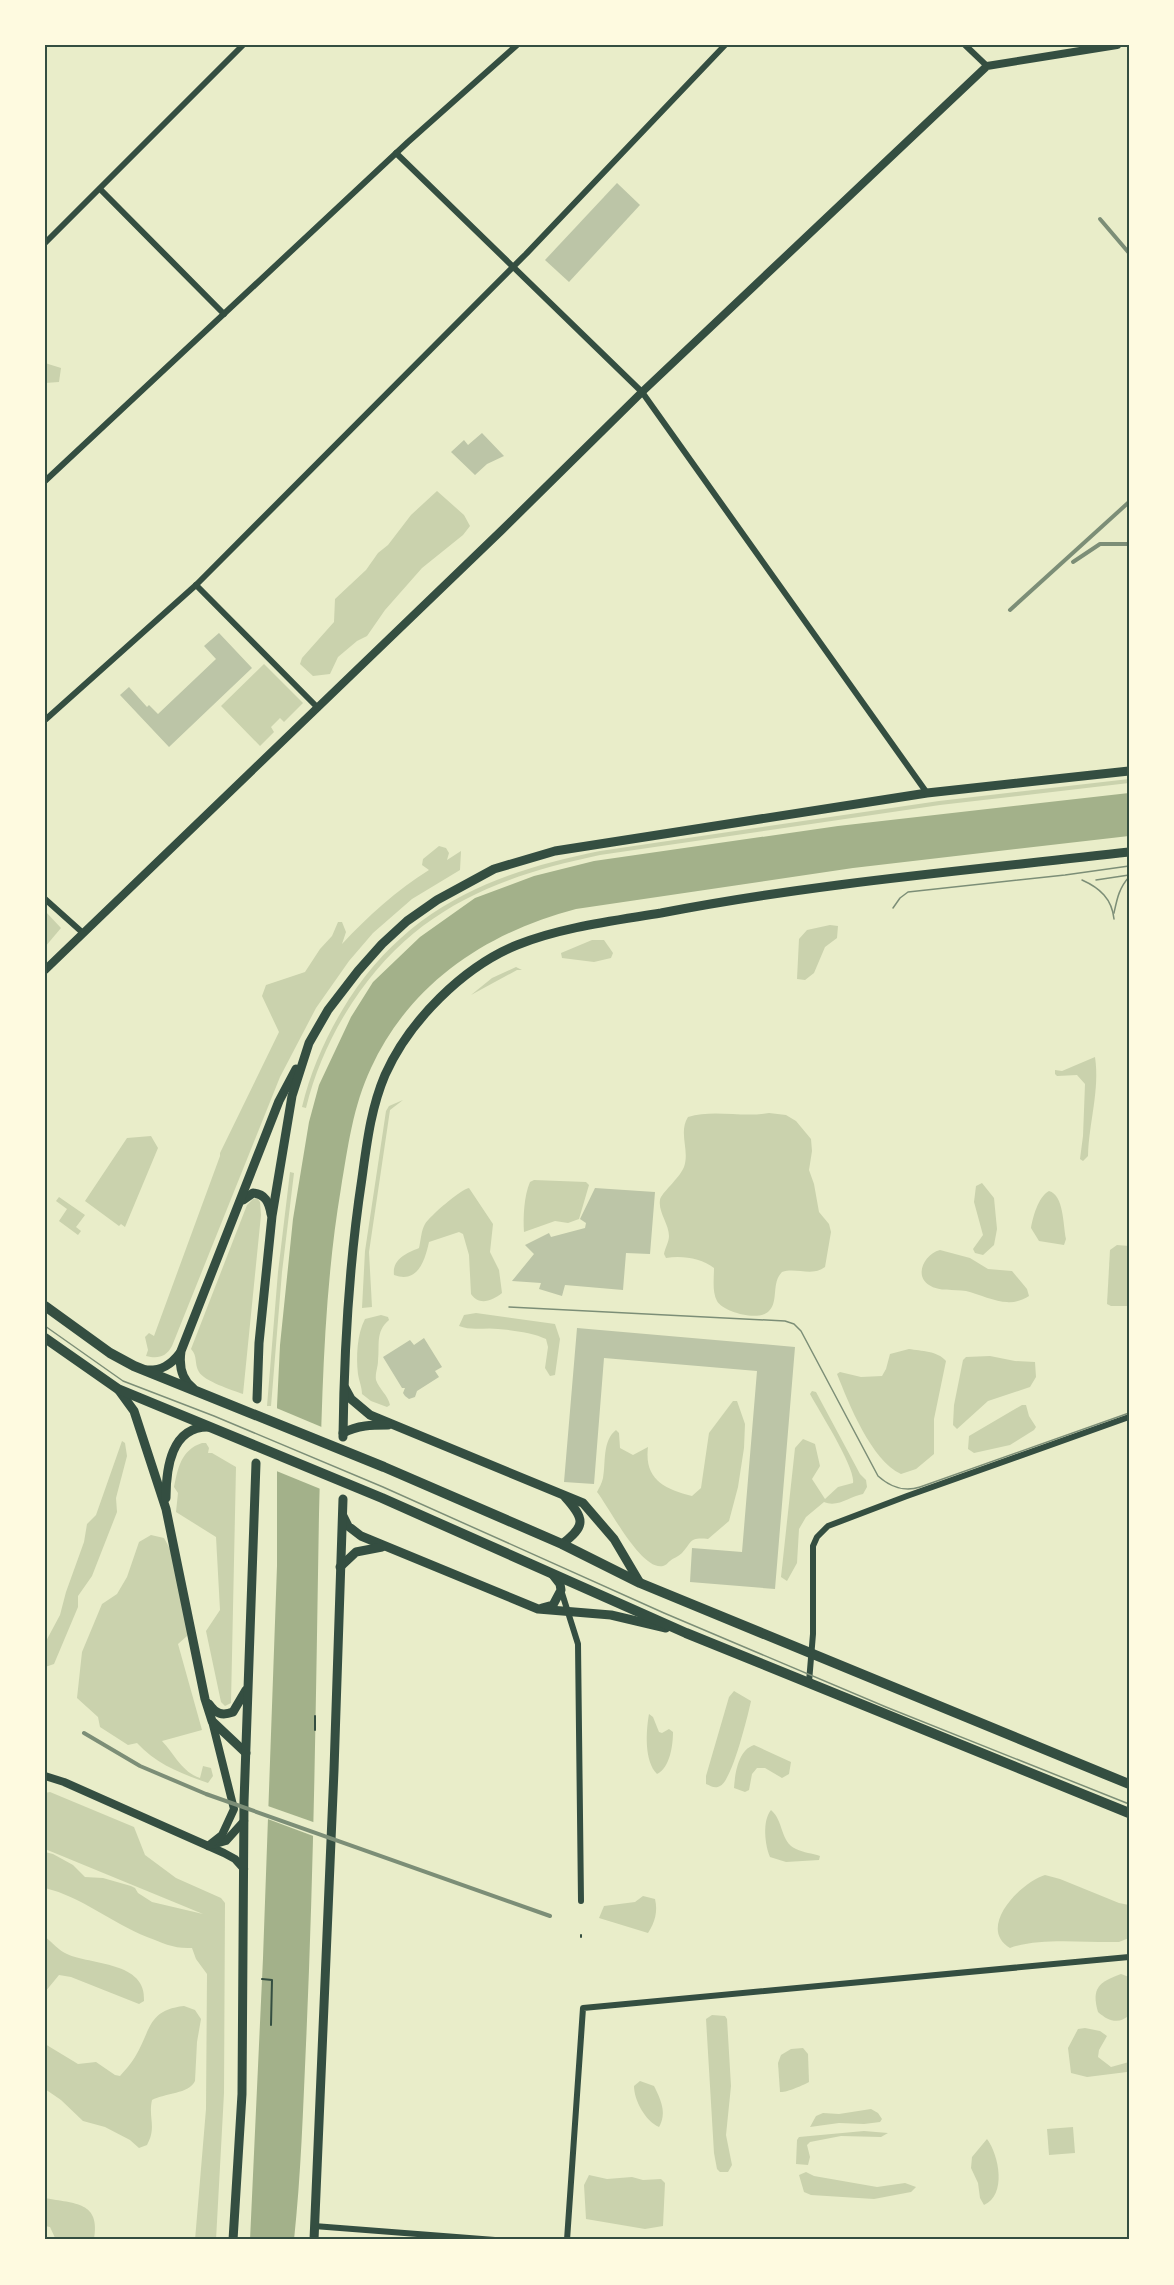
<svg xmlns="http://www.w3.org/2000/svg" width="1174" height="2285" font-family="Mulish,sans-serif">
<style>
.green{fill:#cad2ad}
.water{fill:#a3b18a}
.pier{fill:#e9edc9}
.building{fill:#bcc5a7}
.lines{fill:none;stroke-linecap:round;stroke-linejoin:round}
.path{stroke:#344e41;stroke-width:2}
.minor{stroke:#344e41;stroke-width:6}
.tertiary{stroke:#344e41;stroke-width:8}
.secondary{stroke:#344e41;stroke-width:9}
.primary{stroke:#344e41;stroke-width:10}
.tram{stroke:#7c8e77;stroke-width:1.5}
.rail{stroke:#7c8e77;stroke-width:4}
.neatline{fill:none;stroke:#344e41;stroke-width:2}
</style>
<rect width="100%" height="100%" fill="#e9edc9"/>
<g class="green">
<path d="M45,363L61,368L59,382L45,383Z"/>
<path d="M437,491L464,515L470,526L463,535L422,568L385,610L367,636L357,641L338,657L330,674L313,676L300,664L302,658L334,622L335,599L366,570L378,553L388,545L411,515Z"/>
<path d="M264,664L303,703L284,722L280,718L271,727L274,732L260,746L221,706Z"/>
<path d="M1129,779V783L940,805L600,855C495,877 413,910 352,1003C331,1035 315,1071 306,1108L302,1107C311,1069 328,1032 349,999C410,906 495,872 600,851L939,801Z"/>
<path d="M439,846L446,848L449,853L447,860L461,851L460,870L412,899L373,933L349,961L316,1008L280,1077L172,1346C166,1357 158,1359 146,1356L148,1350L145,1337L149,1333L154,1336L220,1156V1153L279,1032L262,996L266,985L305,972L320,949L332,936L338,922H342L346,932L342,944C368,916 397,890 429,870L422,865L423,859Z"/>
<path d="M45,911L61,928L45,947Z"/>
<path d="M830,925L838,926L837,938L825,947L814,973L805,980L797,979L799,939L807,930Z"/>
<path d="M592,940H604L613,953L611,958L594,962L562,958L561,953Z"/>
<path d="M516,967L522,970H517L471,995L492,978Z"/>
<path d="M1095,1057C1100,1090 1089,1122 1088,1156L1083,1161L1080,1159L1083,1136L1085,1084L1077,1075L1057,1076L1055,1074V1070L1062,1071Z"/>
<path d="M403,1100L390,1110L369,1252L372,1307L362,1308L365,1251L386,1111L389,1106Z"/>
<path d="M769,1113L786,1115L796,1121L811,1139L812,1151L809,1170L814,1184L819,1212L829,1224L831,1232L825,1267C812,1277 796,1267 782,1272C771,1283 779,1301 769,1311C759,1322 723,1312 717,1301C712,1292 714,1278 714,1268C702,1258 681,1255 666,1258L664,1254C665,1248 669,1242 669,1236C669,1224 658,1212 660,1200C661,1193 679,1179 684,1167C690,1150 678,1133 688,1117C714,1109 743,1118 769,1113Z"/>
<path d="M151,1136L158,1148L125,1227L121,1224L119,1226L85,1201L127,1138Z"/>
<path d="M290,1172L294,1173L282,1272L271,1406H267L278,1272Z"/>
<path d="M534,1180L586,1182L589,1185L579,1219L568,1223L555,1221L524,1232C523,1217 524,1196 530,1182Z"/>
<path d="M982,1183L994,1198L997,1229L994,1245L983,1255L975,1253L973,1249L983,1235L974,1202L976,1186Z"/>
<path d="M469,1188L493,1224L490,1252L499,1270L502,1293C492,1301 479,1306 471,1294L469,1255L463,1234L459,1232L429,1242C425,1260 418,1284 394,1275C392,1259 407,1253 419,1248C421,1240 421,1231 425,1224C430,1216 461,1189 469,1188Z"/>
<path d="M1049,1191C1064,1195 1063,1225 1066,1239L1064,1245L1039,1241L1031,1228C1033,1217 1038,1197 1049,1191Z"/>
<path d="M59,1197L85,1215L76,1227L81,1231L78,1235L59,1221L67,1209L56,1201Z"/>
<path d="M257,1198L260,1202L261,1215L243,1394C232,1390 204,1381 199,1372C194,1364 198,1356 191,1349L247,1205L253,1199Z"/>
<path d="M1117,1245L1129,1246V1306H1111L1107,1304L1110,1250Z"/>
<path d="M940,1250L970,1258L988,1269L1012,1271L1027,1289L1029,1296C1023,1300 1014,1303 1007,1302C996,1302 978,1294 966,1291C954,1289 939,1292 929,1285C914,1276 924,1254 940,1250Z"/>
<path d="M476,1313L555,1324L560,1339L555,1375L550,1376L545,1368L548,1347L546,1339C534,1333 512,1330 498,1329C486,1327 471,1331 459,1326L464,1315Z"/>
<path d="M381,1315L388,1317L389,1320C375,1332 380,1345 378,1361C378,1367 375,1373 376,1380C379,1389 388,1395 390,1405L387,1407L371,1401L362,1394C362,1387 359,1381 358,1374C356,1357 357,1334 365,1319Z"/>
<path d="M909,1349C921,1351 938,1351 946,1361L934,1419V1454L916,1469L901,1474C871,1460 849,1404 837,1374L840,1372L861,1377L882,1376L886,1369L890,1354Z"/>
<path d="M990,1356L1015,1361L1035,1362L1036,1377L1030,1387L988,1401L957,1429L953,1425L954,1405L963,1360L966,1357Z"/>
<path d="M812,1391L816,1392L860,1474L866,1480L867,1487L863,1494C850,1496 838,1508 824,1502L806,1517L799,1529L797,1563L787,1581L781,1577L795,1448L803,1439L815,1444L820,1466L812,1479L825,1499L838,1487L853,1483C856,1468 819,1411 810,1394Z"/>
<path d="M733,1401H737L745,1424L744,1448L738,1487L729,1521L708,1539C688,1537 692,1543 682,1553C678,1557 673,1558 670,1561C667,1563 667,1565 663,1566C641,1571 609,1507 597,1492C599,1488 602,1483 603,1478C606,1463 602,1441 616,1430L619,1433L620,1448L633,1455L648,1447C644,1479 664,1489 692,1496L701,1488L709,1433Z"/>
<path d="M1022,1405H1026L1029,1416L1036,1427L1034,1430L1010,1445L974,1453L968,1449L969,1436Z"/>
<path d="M122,1441L125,1443L127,1456L116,1498L117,1512L92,1576L78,1596V1607L54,1664L45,1667V1643L60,1615L66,1592L84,1542L87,1524L96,1515Z"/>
<path d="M202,1443H206L209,1448L208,1453H212L236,1467L231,1703L225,1706L221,1702L206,1631L220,1610L216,1537L176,1512L178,1493L174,1487C178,1468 181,1450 202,1443Z"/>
<path d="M151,1535L164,1538L170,1549L187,1626V1636L178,1644L202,1730L162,1741C175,1755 182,1772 200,1778L203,1766L211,1768L213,1776L208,1783C182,1774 156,1764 137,1743L128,1745L100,1727L98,1717L77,1698L82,1652L102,1604L117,1594L127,1577L139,1542Z"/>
<path d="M734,1691L751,1701C748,1715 732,1781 720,1786C715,1789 711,1786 706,1784V1776L729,1697Z"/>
<path d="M649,1714L653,1717L659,1732L662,1733L669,1729L673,1732C673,1745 670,1768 657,1774C644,1761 646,1731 649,1714Z"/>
<path d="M754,1745L791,1762L789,1774L782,1778L765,1768H757L752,1774L749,1790L745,1792L734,1788C735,1774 738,1750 754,1745Z"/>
<path d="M50,1792L134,1827L145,1855L176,1878L221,1898L225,1903L224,2093L216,2240H195L206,2109L207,1974L196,1959L192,1948C174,1949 163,1943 147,1937C112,1923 82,1897 45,1888V1852L53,1854L73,1865L85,1877L103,1878L131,1886L135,1888L138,1893L152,1902L203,1914L45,1849V1793Z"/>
<path d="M771,1810C784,1821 780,1842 796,1849C804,1853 812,1853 820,1856L819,1860L786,1862L770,1857C765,1845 762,1821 771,1810Z"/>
<path d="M1045,1875L1060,1879L1119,1903L1129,1905V1938L1119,1942C1085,1943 1041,1937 1010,1948C976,1928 1021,1882 1045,1875Z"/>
<path d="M643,1896L655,1899C658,1912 655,1922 648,1933L599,1918L604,1906L635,1902Z"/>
<path d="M45,1937C52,1942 59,1951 67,1954C90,1965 147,1961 144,2001L139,2004L71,1977L59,1975L45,1992Z"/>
<path d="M1121,1974L1129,1977V2015C1119,2025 1108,2021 1098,2012C1091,1988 1099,1982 1121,1974Z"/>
<path d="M184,2006L195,2010L201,2019L197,2042L195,2081C189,2094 165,2093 152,2100C148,2118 157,2127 147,2145L139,2148L130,2140L105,2127L83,2121L61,2100L45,2089V2044L78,2064L96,2062L115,2075L120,2076C125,2070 131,2064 135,2057C151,2031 147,2010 184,2006Z"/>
<path d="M712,2015L725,2016L727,2019L731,2086L726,2135L732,2165L728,2172H720L717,2169L714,2153L706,2019Z"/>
<path d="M1085,2028L1100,2031L1107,2036L1099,2050L1098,2057L1111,2067L1129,2062V2070L1127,2072L1087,2077L1071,2073L1068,2048L1078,2029Z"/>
<path d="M803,2048L808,2054L809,2082C804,2085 785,2093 780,2092L778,2063L781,2055L791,2049Z"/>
<path d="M640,2081L654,2086C661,2100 667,2113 659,2127C645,2121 634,2100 634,2086Z"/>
<path d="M871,2109L878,2113L882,2119L880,2122L864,2124L839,2123L810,2127L816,2116L823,2113L839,2114Z"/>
<path d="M1073,2127L1075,2153L1049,2155L1047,2129Z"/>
<path d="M864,2131L888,2133L881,2137L841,2136L810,2142L807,2145L810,2157L808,2165L796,2164L797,2140L799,2137Z"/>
<path d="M987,2139C999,2155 1007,2195 984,2205L980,2198L978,2183L971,2168L972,2157Z"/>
<path d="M806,2172L814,2176L877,2187L905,2183L916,2187L911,2192L874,2199L811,2195L804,2192L799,2175Z"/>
<path d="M589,2175L607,2179L632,2177L643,2180L661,2179L665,2183L663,2226L645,2229L586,2219L584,2185Z"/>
<path d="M45,2198C75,2204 101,2201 94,2240H56L50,2227L45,2226Z"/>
</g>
<path class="water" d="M1129,793V836L853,868L576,909C487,932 410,983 371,1068C353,1106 348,1147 341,1188C323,1295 322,1405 319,1514C316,1691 314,1867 306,2044C303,2110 301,2175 294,2240H250L263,1958L277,1566V1406L280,1345L293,1219L309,1122L319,1085L351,1017L373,982L420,937L475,898L534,876L594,861L838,826Z"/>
<g class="pier">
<path d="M274,1407L324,1428L323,1490L274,1470Z"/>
<path d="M265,1805L316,1823V1837L265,1818Z"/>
</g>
<g class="building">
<path d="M617,183L640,205L569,282L545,260Z"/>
<path d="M482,433L504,456L487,464L475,475L451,452L464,440L468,445Z"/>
<path d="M219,633L252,668L169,747L120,695L129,687L147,707L149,705L158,714L216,659L204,646Z"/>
<path d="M595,1188L655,1192L650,1254L626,1253L623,1290L565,1285L562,1296L539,1289L541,1283L512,1281L534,1254L525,1245L549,1233L551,1237L585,1228L586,1223L580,1219Z"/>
<path d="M577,1328L795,1347L775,1589L690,1582L692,1548L742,1552L757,1371L604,1358L594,1484L564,1482Z"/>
<path d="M424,1338L442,1367L435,1371L439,1377L417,1391L415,1397L409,1399L405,1396L403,1393L405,1388H402L383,1357L410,1340L414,1345Z"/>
</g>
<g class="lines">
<g class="path">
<path d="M315,1730V1716"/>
<path d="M581,1935V1937"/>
<path d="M262,1979L272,1980L271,2025"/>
</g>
<g class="minor">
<path d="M965,45L987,66"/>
<path d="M396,153L642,392L927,793"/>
<path d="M100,189L224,314"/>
<path d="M45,243L243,45"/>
<path d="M45,481L408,142L517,45"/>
<path d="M196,585L318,708"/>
<path d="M45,720L196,585L526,254L725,45"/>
<path d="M45,899L83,933"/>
<path d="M561,1590L578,1644L581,1901"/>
<path d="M809,1682L813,1634V1546L817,1537L828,1526L907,1496L1129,1417"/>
<path d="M314,2226L495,2240"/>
<path d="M567,2240L583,2008L1129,1957"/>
</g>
<g class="tertiary">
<path d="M45,970L502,530L642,392L987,66L1117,45"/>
<path d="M45,1776L64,1782L224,1853L235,1859L244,1869"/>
<path d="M212,1845L226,1841L244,1821"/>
<path d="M208,1846L222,1835L234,1809L212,1721"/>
</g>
<g class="secondary">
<path d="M243,1200L253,1193C265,1194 269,1202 271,1214"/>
<path d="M146,1370C161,1371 171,1365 180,1353"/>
<path d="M193,1388C181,1379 179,1365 181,1351L279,1101L296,1069"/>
<path d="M345,1388L351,1399L370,1415L583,1503L614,1539L640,1583"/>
<path d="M118,1389L134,1411L166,1509L205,1699L212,1721L246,1753"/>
<path d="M257,1399L259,1343L272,1216L292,1096L309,1043L328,1010L358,971L382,944L407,921L437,900L494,869L555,851L927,793L1129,771"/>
<path d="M343,1433C358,1425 372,1425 388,1425"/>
<path d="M343,1437C344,1350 349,1263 362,1178C367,1142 371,1108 385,1075C409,1021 463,967 517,945C562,927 613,921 661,913C815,883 973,870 1129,852"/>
<path d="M166,1498C166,1469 171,1426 209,1427"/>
<path d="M343,1516L348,1526L361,1536L538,1609L611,1615L666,1628"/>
<path d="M562,1544C586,1526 585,1519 565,1497"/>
<path d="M340,1567L356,1552L382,1547"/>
<path d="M542,1608L553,1605L561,1590L560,1584L553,1575"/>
<path d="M209,1704C216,1714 222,1716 233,1712L246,1690"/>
<path d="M233,2240L242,2094L244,1802L256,1463"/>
<path d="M314,2240L334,1770L343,1499"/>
</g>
<g class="primary">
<path d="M45,1306L110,1353L134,1366L384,1467L562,1544L640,1583L1129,1784"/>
<path d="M45,1338L118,1389L382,1498L686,1633L1129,1813"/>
</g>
<g class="tram">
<path d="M1082,880C1100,888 1112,899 1114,919"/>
<path d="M1096,880L1129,875"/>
<path d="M893,908L900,898L908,892L1065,875L1129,866"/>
<path d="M1114,913C1117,899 1119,888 1129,877"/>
<path d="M509,1307L785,1321L794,1324L801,1331L878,1476C890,1487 905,1492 920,1487L1129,1413"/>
<path d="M45,1326L123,1381L214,1416L383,1487L664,1613L886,1707L1129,1804"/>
</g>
<g class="rail">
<path d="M1100,219L1129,253"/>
<path d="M1073,562L1100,544H1129"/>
<path d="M1010,610L1129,502"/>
<path d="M84,1733L140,1766L206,1794L550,1916"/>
</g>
</g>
<rect width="1174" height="2285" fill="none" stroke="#fefae0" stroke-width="93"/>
<rect x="46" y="46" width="1082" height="2192" class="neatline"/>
</svg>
